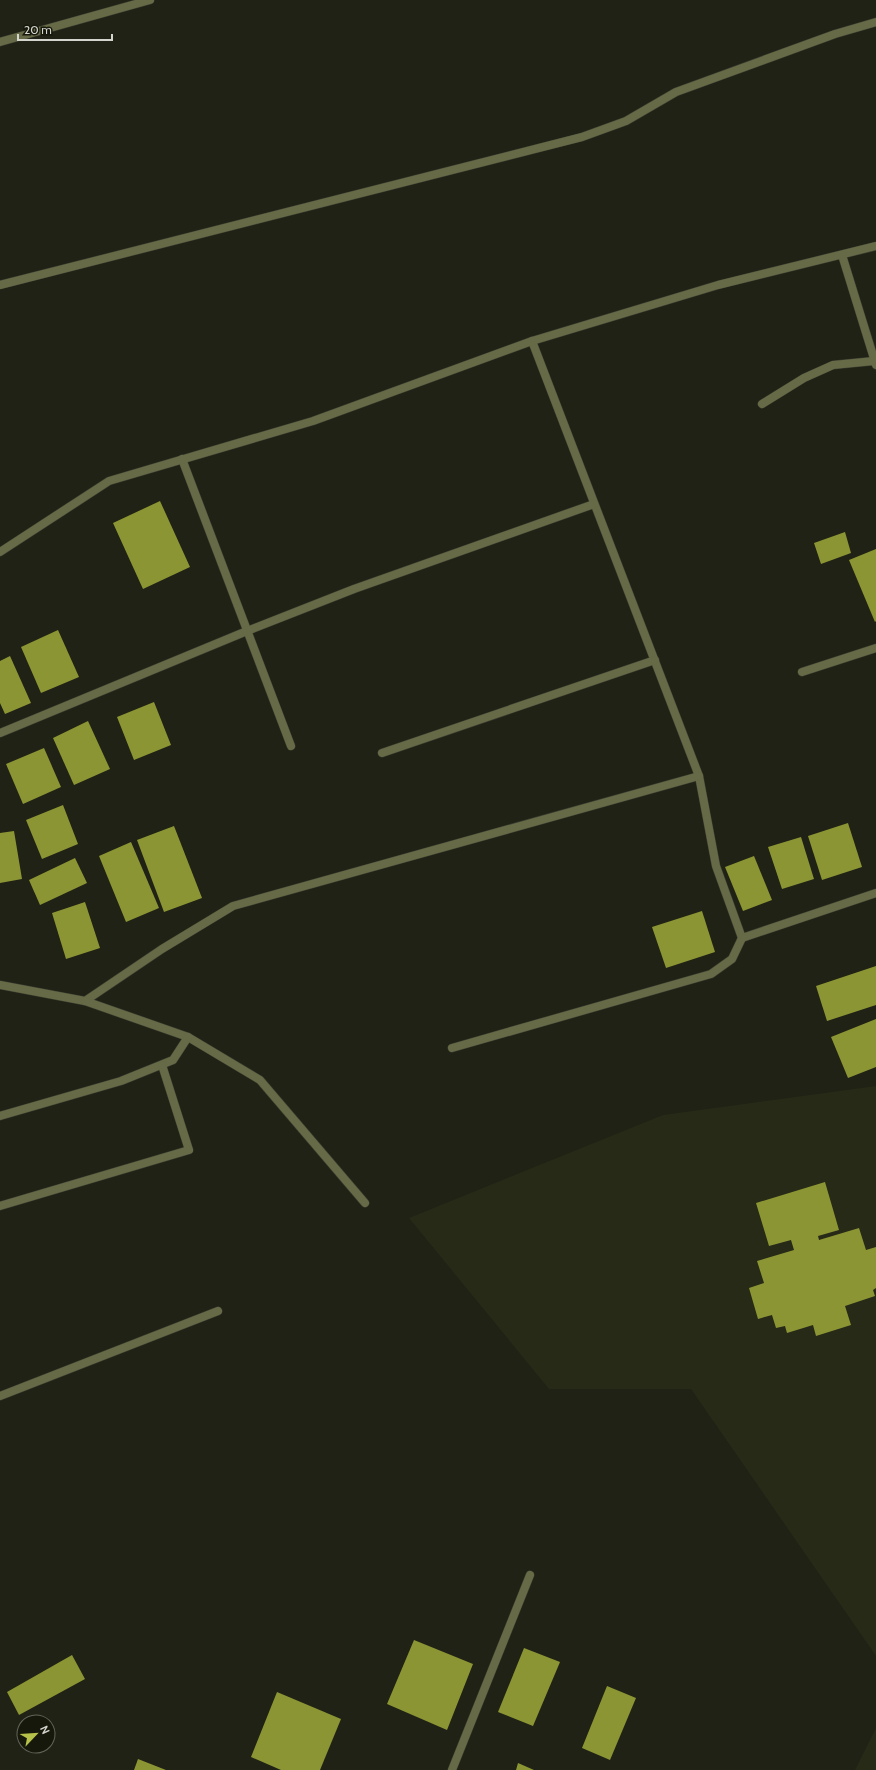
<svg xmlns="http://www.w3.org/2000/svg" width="876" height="1770" font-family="Cabin,sans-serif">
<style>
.built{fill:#272a17}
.building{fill:#8c9534}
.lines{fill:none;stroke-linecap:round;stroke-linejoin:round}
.minor-casing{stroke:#3d3f32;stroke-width:9}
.minor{stroke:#666a46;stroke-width:8}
</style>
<rect width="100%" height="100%" fill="#202215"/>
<g class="built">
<path d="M876,1086V1656L691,1389H549L409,1218L663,1115Z"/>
<path d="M876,1728V1770H855Z"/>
</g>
<g class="building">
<path d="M160,501L190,567L143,589L113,523Z"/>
<path d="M845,532L851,553L821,564L814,543Z"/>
<path d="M876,549V621L875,622L849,560Z"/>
<path d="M58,630L79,677L41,693L21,647Z"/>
<path d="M10,656L31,703L5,714L0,703V661Z"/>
<path d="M154,702L171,745L134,760L117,717Z"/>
<path d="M88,721L110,769L74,785L53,738Z"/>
<path d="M44,748L61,787L23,804L6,764Z"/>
<path d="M63,805L78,844L42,859L26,820Z"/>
<path d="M848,823L862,867L822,880L808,836Z"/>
<path d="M174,826L202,898L164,912L137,840Z"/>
<path d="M14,831L22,879L0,883V833Z"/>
<path d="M801,837L814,879L782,889L768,847Z"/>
<path d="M131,842L159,908L126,922L99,856Z"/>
<path d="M754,856L772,900L743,911L725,867Z"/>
<path d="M75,858L87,883L40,905L29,880Z"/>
<path d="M85,902L100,948L66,959L52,913Z"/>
<path d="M702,911L715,952L666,968L652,927Z"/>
<path d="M876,966V1005L827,1021L816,986Z"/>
<path d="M876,1019V1067L848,1078L831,1037Z"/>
<path d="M825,1182L839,1230L818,1236L819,1240L859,1228L866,1250L876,1247V1288L873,1290L875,1296L845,1306L851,1325L816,1336L813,1325L787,1333L785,1326L776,1328L772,1315L758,1319L749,1288L764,1283L757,1261L794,1250L791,1240L769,1246L756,1203Z"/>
<path d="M414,1640L473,1664L447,1730L387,1704Z"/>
<path d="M524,1648L560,1662L533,1726L498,1712Z"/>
<path d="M72,1655L85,1679L19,1715L7,1692Z"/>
<path d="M607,1686L636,1698L610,1760L582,1748Z"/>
<path d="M277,1692L341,1719L320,1770H281L251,1757Z"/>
<path d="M138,1759L166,1770H134Z"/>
<path d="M518,1763L534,1770H516Z"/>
</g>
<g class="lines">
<g class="minor-casing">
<g id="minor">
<path d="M0,42L150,0"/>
<path d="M842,255L876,365"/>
<path d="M0,285L582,137L626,121L676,92L835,34L876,22"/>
<path d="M532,341L699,776L716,866L742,938L876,893"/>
<path d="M762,404L804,378L833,365L874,361"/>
<path d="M182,459L291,746"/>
<path d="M0,552L109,481L313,421L532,341L718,285L876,246"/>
<path d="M802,672L876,648"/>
<path d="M0,733L247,631L354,589L594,504"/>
<path d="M382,753L655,660"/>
<path d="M0,985L85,1001L162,949L233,906L699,776"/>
<path d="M85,1001L188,1037L260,1080L365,1203"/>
<path d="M452,1048L711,974L732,959L742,938"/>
<path d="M0,1116L121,1081L173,1060L188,1037"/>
<path d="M0,1206L189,1150L162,1065"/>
<path d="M0,1396L218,1311"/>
<path d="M452,1770L530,1575"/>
</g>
</g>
<use href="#minor" class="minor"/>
</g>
<g transform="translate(36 1734) rotate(65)"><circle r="19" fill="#17180c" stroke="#636459"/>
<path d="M0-3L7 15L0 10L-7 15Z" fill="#b6c149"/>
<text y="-6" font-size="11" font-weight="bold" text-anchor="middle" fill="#d4d5cd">N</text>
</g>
<path d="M18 34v6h94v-6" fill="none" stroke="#d4d5cd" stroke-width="2"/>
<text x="24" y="34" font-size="12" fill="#d4d5cd" stroke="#17180c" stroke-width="3" paint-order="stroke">20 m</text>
</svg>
